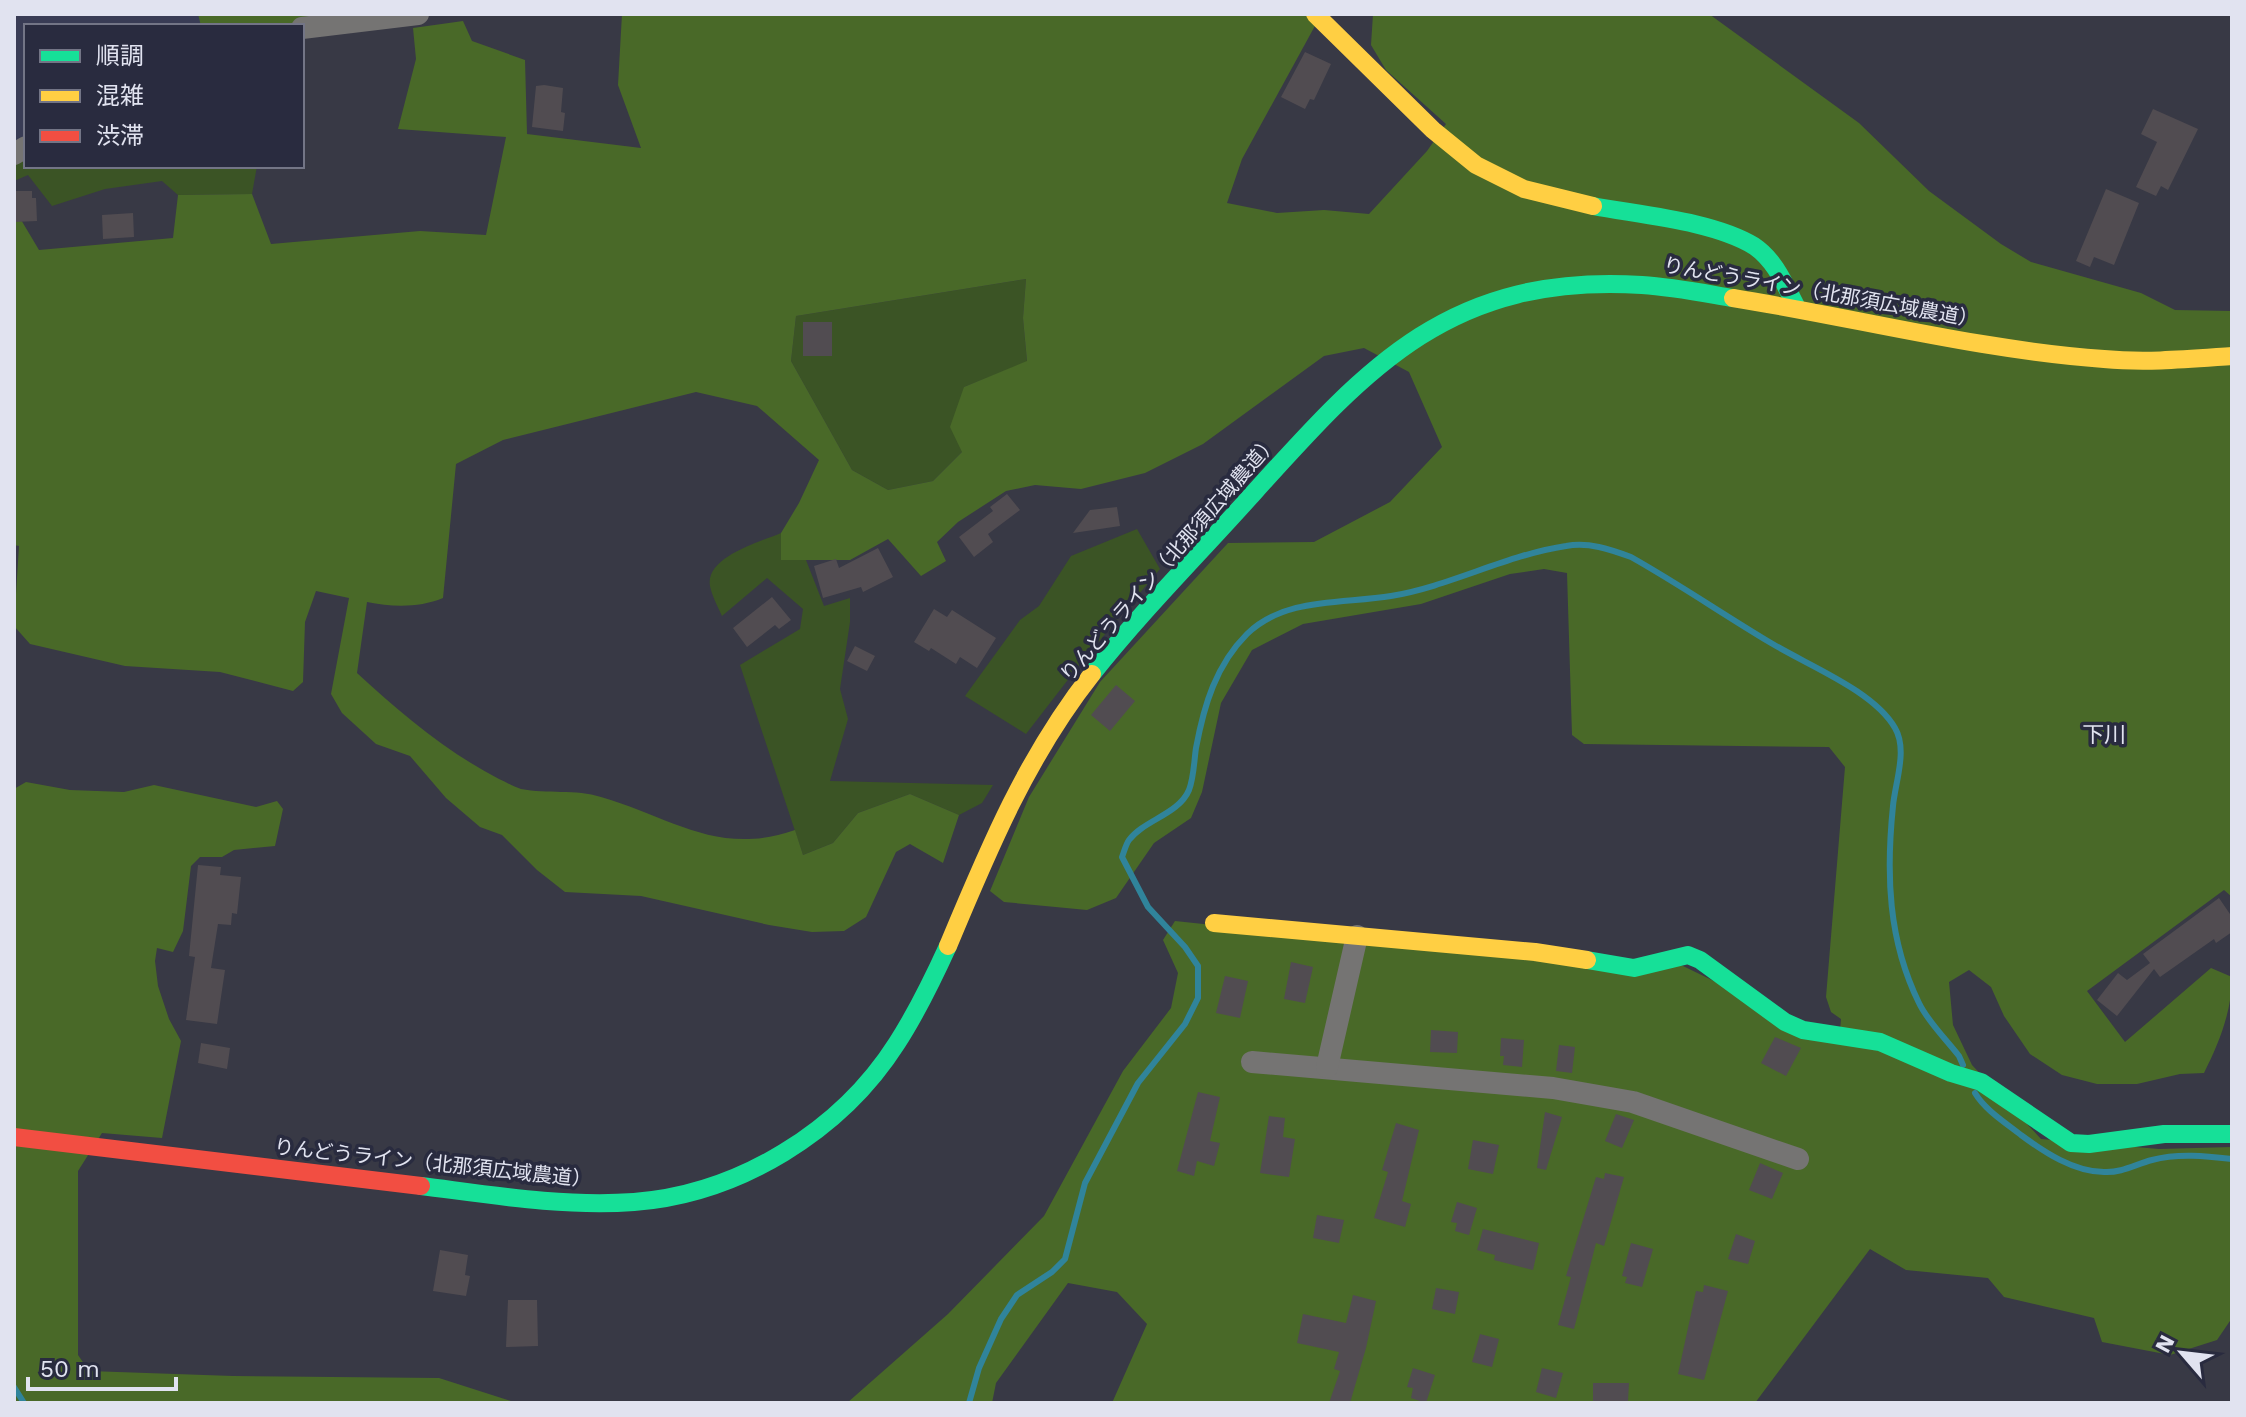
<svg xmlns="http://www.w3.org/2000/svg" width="2246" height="1417" font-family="'Work Sans','Noto Sans JP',sans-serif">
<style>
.built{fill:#393c55}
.green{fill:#3b5425}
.forest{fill:#496928;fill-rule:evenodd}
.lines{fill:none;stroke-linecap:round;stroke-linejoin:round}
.stream{stroke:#30849b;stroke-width:6}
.building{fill:#514c51}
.street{stroke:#757473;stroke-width:22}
.fast{stroke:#16e098;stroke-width:18}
.slow{stroke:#ffcf43;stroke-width:18}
.jam{stroke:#f24e42;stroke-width:18}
.labels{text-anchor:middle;stroke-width:7;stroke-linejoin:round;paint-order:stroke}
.street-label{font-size:20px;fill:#e1e3f0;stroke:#292b3f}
.neighbourhood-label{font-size:22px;fill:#e1e3f0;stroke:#292b3f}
</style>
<rect width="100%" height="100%" fill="#383945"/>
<path class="built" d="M14,14H202L206,26H26V140L14,146Z"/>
<g class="green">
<path d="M26,159V166H257L252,194L178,195L162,181L105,189L52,206L28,175L14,181V165Z"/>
<path d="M1026,279L1023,318L1027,362L964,387L962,452L933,481L888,490L852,470L791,361L796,316Z"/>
<path d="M1137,529L1160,569L1084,659L1026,734L965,696L1020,620L1039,606L1071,556Z"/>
<path d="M781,533V560H806L824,606L850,598V622L840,689L848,719L830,781L993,785L982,803L959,815L910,794L858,813L833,843L803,855L740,665L800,629L803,609L767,578L722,616C718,607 712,596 710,586C705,557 760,542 781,533Z"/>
</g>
<g class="forest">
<path d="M198,14H353L296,26H201Z"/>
<path d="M622,14H1306L1316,24L1242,159L1227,203L1277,213L1324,210L1369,214L1427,151L1446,124L1386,70L1371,45L1373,14H1709L1859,123L1929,191L2001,244L2031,262L2141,293L2175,310L2232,311V897L2224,890L2087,991L2125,1042L2211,968L2232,977C2232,1011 2219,1043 2204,1073L2180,1074L2137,1084H2097L2062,1075L2030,1054L2004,1016L1991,987L1969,970L1949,982L1953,1025L1972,1065L2041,1139L2159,1149L2232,1147V1318L2217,1340L2170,1355L2102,1342L2094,1318L2004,1297L1988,1278L1906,1270L1870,1249L1755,1403H1112L1147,1324L1117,1292L1068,1283L996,1383L992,1403H847L948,1314L1044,1216L1123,1071L1171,1008L1178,973L1163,940L1175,921L1548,960L1683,966L1839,1042L1841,1019L1831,1012L1826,997L1845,767L1829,747L1584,744L1572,735L1567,573L1544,569L1510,574L1421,604L1303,624L1252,650L1221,703L1202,792L1191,818L1154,843L1116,898L1087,910L1004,902L990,891L1029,797L1100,682L1228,543L1314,542L1390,502L1442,447L1409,372L1364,348L1324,356L1203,444L1145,473L1081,489L1035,485L1006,491L958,522L937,542L946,561L921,576L888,539L850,560H781V533L799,503L819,460L757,406L696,392L503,440L456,464L443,598C419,608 392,607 367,602L357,673C400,713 447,752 499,779C506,782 514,787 521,789C547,794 576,789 601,797C671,817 717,857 795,830L803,855L833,843L858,813L910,794L959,815L943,863L910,844L896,852L866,917L844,931L812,932L769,925L641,896L565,892L537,870L502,835L480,827L446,798L410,756L376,744L342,713L331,694L349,598L316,591L305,622L303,682L293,691L220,672L125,666L30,644L14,626L19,546L14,545V208L39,250L173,238L178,195L252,194L271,244L420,231L486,235L506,137L398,129L416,59L413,28L463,21L472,41L525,60L527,134L641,148L618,85ZM1026,279L1023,318L1027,361L964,387L950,427L962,452L933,481L888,490L852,470L791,361L796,316Z"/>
<path d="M26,782L70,790L124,792L154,785L256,807L277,801L283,809L275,846L234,850L222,857H200L191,866L183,931L173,952L157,948L155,961L158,986L169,1019L181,1041L162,1138L102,1133L78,1171V1355L89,1371L233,1376L439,1378L517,1403H14V789Z"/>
</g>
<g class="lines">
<g class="stream">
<path d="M1975,1093C1985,1110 2006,1123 2021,1135C2044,1152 2074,1172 2104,1172C2122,1173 2136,1164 2152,1160C2178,1153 2206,1156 2232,1159"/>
<path d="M14,1387L24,1403"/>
<path d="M969,1403L979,1368L1001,1319L1017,1295L1052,1272L1065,1259L1085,1183L1138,1083L1185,1024L1198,998V966L1185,947L1148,907L1122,857C1124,852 1126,844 1129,840C1144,820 1179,814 1189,790C1194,777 1194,761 1196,748C1204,705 1216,665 1247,634C1285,597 1343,604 1391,596C1451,586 1506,555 1566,546C1589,542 1609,549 1631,557C1679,584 1724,615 1771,643C1809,666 1874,691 1895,728C1908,750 1895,783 1893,806C1886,874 1888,940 1919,1003C1928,1022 1946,1039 1959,1056L1963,1065"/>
</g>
</g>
<g class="building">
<path d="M1305,52L1331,64L1314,100L1310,99L1305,109L1281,97Z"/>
<path d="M544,85L563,88L561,112L565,113L563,131L532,127L536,86Z"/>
<path d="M2153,109L2198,129L2168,190L2161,186L2156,196L2136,187L2157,142L2141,134Z"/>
<path d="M2106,189L2139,203L2114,265L2094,257L2090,267L2076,261Z"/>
<path d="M14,191H32V198H36L37,221L14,222Z"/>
<path d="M133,213L134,237L103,239L102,215Z"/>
<rect x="803" y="322" width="29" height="34"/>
<path d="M1007,494L1020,510L988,534L993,542L974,557L959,537L993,511L990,507Z"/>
<path d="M1117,507L1120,526L1073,533L1090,510Z"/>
<path d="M878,548L893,577L863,592L861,587L823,598L814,566L836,559L839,568Z"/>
<path d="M772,597L791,620L779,629L775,625L747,647L733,628Z"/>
<path d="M934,609L947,617L952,610L996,638L977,668L960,657L956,664L931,648L929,651L914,642Z"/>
<path d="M855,646L875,656L867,671L847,661Z"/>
<path d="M1116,685L1135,701L1110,731L1091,715Z"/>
<path d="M198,865L221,867L220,875L241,877L237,914L232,913L231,925L218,924L211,968L225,970L217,1024L186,1020L195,957L189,956Z"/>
<path d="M2219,898L2232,917V932L2216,943L2214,939L2160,977L2154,969L2117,1016L2097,1000L2118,973L2127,980L2150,963L2143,954Z"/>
<path d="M1291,962L1313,967L1305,1003L1284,999Z"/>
<path d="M1225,976L1248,981L1240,1018L1216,1013Z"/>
<path d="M1431,1030L1458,1032L1457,1053L1430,1052Z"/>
<path d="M1775,1037L1801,1048L1786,1076L1761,1063Z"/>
<path d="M1501,1038L1524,1040L1522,1067L1503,1065L1504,1056H1500Z"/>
<path d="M201,1043L230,1048L227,1069L198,1063Z"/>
<path d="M1559,1045L1575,1047L1572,1073L1556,1071Z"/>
<path d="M1198,1092L1220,1097L1210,1141L1220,1143L1214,1166L1197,1161L1194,1176L1177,1171Z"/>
<path d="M1545,1112L1562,1117L1546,1170L1537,1168Z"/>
<path d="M1616,1114L1634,1120L1622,1148L1605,1141Z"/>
<path d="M1269,1116L1285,1118L1283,1137L1295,1139L1289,1177L1260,1173Z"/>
<path d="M1396,1123L1419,1130L1402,1201L1411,1204L1405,1227L1374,1218L1388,1172L1382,1170Z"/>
<path d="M1473,1140L1499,1145L1493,1174L1468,1169Z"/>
<path d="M1760,1163L1783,1173L1772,1199L1749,1190Z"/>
<path d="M1605,1173L1624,1177L1604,1246L1596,1243L1574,1329L1558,1325L1571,1277L1566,1276L1596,1177L1604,1179Z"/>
<path d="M1457,1202L1477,1208L1469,1235L1455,1231L1457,1223L1451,1222Z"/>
<path d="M1317,1215L1344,1220L1339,1243L1313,1238Z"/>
<path d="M1483,1229L1539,1243L1533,1270L1494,1260L1495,1255L1477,1250Z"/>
<path d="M1736,1234L1755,1241L1748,1264L1728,1259Z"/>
<path d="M1631,1243L1653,1249L1642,1287L1625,1283L1627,1277L1622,1276Z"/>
<path d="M440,1250L468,1255L465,1275L470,1276L466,1296L433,1291Z"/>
<path d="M1704,1285L1728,1291L1704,1380L1678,1374L1696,1291L1703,1292Z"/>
<path d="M1436,1288L1459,1292L1455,1314L1432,1309Z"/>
<path d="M1353,1295L1376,1301L1366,1348L1350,1403H1329L1340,1371L1334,1369L1339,1352L1297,1343L1303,1314L1346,1323Z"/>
<path d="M508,1300H537L538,1346L506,1347Z"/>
<path d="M1480,1334L1499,1339L1492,1367L1472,1362Z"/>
<path d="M1413,1368L1435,1375L1426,1403L1411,1398L1413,1388L1407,1387Z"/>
<path d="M1542,1368L1563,1373L1556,1398L1536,1392Z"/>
<path d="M1593,1383H1629L1628,1401L1593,1403Z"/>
</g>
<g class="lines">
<g class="street">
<path d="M302,28L418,14"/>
<path d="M14,154L26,147"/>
<path d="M1252,1062L1553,1088L1633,1102L1798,1159"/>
<path d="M1327,1067L1357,936"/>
</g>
<g class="fast">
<path d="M1593,206C1640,215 1713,221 1754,246C1775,260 1785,285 1796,306"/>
<path d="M1092,674C1141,612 1197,556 1250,497C1368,366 1450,273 1642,285C1673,287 1703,293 1733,298"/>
<path d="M1587,960L1634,968L1688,955L1700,960L1785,1022L1803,1030L1880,1042L1951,1073L1981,1082L2071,1143L2089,1144L2164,1134H2232"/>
<path d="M421,1186C492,1195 563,1207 634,1202C739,1194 841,1131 897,1043C917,1012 933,979 948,946"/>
</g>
<g class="slow">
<path d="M1315,14L1433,130L1476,165L1524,189L1593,206"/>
<path d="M1733,298C1857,318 1979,350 2104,359C2147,363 2189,359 2232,356"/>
<path d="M1214,923L1535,952L1587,960"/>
<path d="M948,946C988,850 1027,756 1092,674"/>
</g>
<path class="jam" d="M14,1137L421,1186"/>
</g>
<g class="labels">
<g class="street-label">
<text transform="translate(1821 292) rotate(10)" y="7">りんどうライン（北那須広域農道）</text>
<text transform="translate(1169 558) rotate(-49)" y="7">りんどうライン（北那須広域農道）</text>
<text transform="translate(433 1163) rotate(6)" y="7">りんどうライン（北那須広域農道）</text>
</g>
<g class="neighbourhood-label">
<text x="2104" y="742">下川</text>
</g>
</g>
<rect width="2246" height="1417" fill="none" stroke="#e1e3f0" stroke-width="32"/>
<rect x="24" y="24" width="280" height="144" fill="#292b3f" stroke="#737586" stroke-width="2"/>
<rect x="40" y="50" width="40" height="12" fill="#16e098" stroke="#737586" stroke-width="2"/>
<text x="96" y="64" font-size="24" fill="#e1e3f0">順調</text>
<rect x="40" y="90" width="40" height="12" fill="#ffcf43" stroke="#737586" stroke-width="2"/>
<text x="96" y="104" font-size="24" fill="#e1e3f0">混雑</text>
<rect x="40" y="130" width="40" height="12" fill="#f24e42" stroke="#737586" stroke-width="2"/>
<text x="96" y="144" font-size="24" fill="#e1e3f0">渋滞</text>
<g transform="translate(2182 1353) rotate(298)" stroke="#292b3f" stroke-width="6" paint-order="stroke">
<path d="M0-6L14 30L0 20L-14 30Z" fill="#e1e3f0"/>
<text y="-12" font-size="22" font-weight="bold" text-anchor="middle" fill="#e1e3f0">N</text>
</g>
<path d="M28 1377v12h148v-12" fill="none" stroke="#e1e3f0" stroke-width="4"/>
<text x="40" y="1377" font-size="24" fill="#e1e3f0" stroke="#292b3f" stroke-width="6" paint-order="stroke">50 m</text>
</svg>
